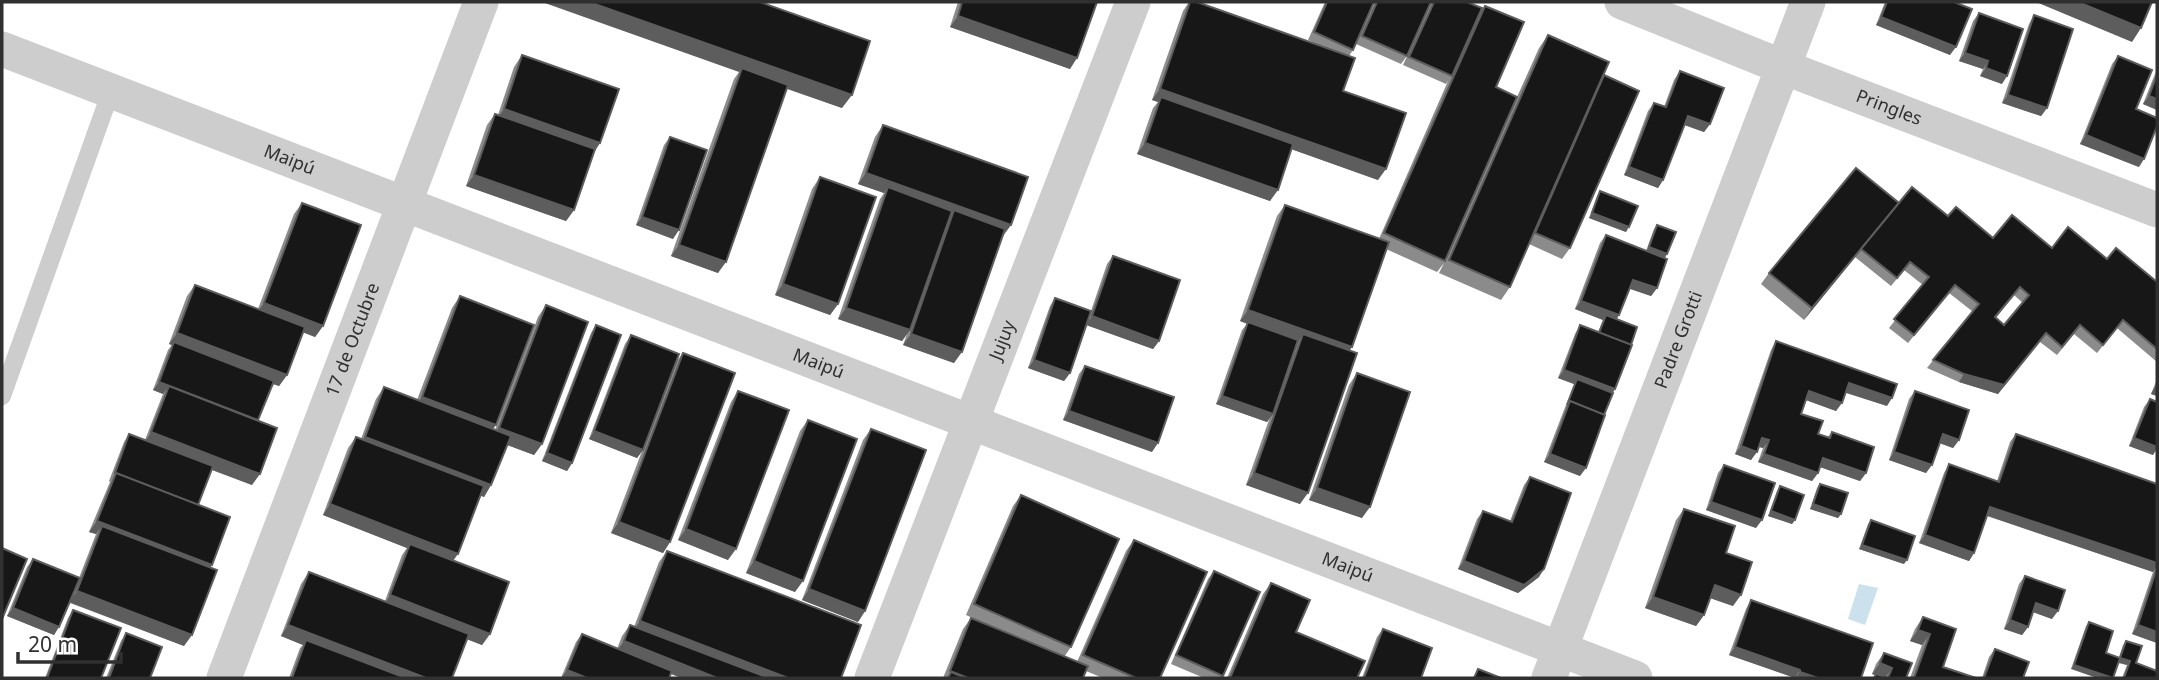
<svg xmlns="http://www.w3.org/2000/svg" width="2159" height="680" font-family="'Noto Sans',sans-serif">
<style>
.water{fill:#cbe1eb}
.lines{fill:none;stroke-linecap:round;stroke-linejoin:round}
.service{stroke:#cdcdcd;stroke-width:18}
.minor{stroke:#cdcdcd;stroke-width:35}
.wall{fill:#8b8b8b;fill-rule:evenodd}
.shaded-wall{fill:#5d5d5d}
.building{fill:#171717;stroke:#5d5d5d;stroke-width:2;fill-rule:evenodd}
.labels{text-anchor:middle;stroke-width:7;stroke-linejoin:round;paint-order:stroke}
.street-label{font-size:18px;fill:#303030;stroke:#fff}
</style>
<rect width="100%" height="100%" fill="#fff"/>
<path class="water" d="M1859,584L1878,588L1865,625L1848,619Z"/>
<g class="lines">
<path class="service" d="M2,396L111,91"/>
<g class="minor">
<path id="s1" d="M1622,2L1783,67L2157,210"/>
<path id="s2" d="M2,49L1635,678"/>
<path id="s3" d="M224,678L481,2"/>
<path id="s4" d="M872,678L1133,2"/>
<path id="s5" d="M1549,678L1808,2"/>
</g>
</g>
<g class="wall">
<path d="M760,2L842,108L787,89L718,273L671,256L734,79L739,72Z"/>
<path d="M958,2H1095L1070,69L950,27Z"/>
<path d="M1189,2L1323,47L1308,40L1325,2H1374L1353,50L1349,56L1343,91L1378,180L1291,149L1270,201L1137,154L1153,108L1158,102L1152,100L1183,11Z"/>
<path d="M1375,2H1431L1407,56L1401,64L1356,44Z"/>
<path d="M1432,2H1467L1481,11L1485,6L1496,87L1517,97L1539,48L1548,35L1602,79L1570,248L1562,259L1529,244L1510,287L1501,300L1439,273L1444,263L1437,272L1386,249L1352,347L1350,350L1300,504L1246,485L1270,417L1267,422L1216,404L1242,330L1247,324L1240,321L1277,216L1285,205L1379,239L1448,81L1446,84L1403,65Z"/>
<path d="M1885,2H1954L1950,55L1876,25Z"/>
<path d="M1979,13L2002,84L1980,76L1983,69L1959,61L1973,21Z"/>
<path d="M2034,15L2047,108L2041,116L2002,103L2029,24Z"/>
<path d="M522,55L600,143L594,152L574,210L566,221L466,186L487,125L495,114L498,115L514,67Z"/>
<path d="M2118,56L2136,109L2139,167L2080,144L2112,64Z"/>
<path d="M2157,69V110L2143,104Z"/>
<path d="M1680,71L1710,124L1704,132L1684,125L1663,180L1658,188L1624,175L1648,111L1654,103L1664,107L1674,80Z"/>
<path d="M883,125L1011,225L1002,236L954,363L903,345L907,334L902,341L838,319L880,199L884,193L858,184L875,137Z"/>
<path d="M670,137L673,239L636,225L664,145Z"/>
<path d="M820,177L838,304L830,315L775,295L812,189Z"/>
<path d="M1600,191L1626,232L1589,218L1597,196Z"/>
<path d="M302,203L323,326L315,337L303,332L287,375L279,386L272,384L258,420L252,485L212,470L198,505L212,565L210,568L184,646L70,603L54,635L7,616L27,567L33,559L79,578L96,534L89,532L110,482L109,481L124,442L129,434L145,440L163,394L153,390L168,350L172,345L169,344L187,296L195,285L258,309L294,214Z"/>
<path d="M1899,203L1948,216L1993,238L2052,248L2107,259L2157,282V362L2117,328L2097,353L2074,334L2057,355L2040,342L1998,394L1959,382L1927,368L1972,311L1949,293L1908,343L1889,328L1923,285L1904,270L1891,286L1855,257L1804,320L1761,284L1769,273ZM2014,295L2023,303L2004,325L1996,318Z"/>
<path d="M1657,225L1667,254L1665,258L1657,288L1651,296L1630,289L1617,319L1613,393L1580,476L1544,462L1574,384L1558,378L1575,334L1580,325L1598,332L1603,320L1575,309L1600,243L1606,235L1646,251L1654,229Z"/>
<path d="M1113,256L1159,341L1153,349L1087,325L1070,373L1064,381L1028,368L1050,306L1055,298L1091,311L1107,264Z"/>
<path d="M460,296L493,429L495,430L538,317L546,305L542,444L534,455L507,445L491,485L484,497L480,495L453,560L490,634L482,645L467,639L452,678H289L300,648L303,645L281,636L301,584L309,572L385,601L402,555L407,548L323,515L348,448L356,437L361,439L376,399L384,387L417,400L452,308Z"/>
<path d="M596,325L572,463L567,471L542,461L591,333Z"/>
<path d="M631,335L676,362L683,353L670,542L663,553L611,533L642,451L637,458L589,439L625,344Z"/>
<path d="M1776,341L1887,406L1846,392L1836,411L1806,400L1801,414L1818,434L1828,437L1832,432L1866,473L1860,481L1820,467L1818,473L1812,481L1758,462L1763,448L1759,447L1751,460L1735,454L1771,350Z"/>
<path d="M1085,366L1152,452L1063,420L1079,374Z"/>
<path d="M1357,373L1362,518L1309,500L1349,385Z"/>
<path d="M2157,379V396L2151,394Z"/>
<path d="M738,391L728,560L678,540L731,402Z"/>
<path d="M1915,391L1959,440L1953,448L1939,443L1926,473L1889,460L1909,399Z"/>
<path d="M2150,399L2153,455L2129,446L2144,407Z"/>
<path d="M808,420L795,592L746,573L800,431Z"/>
<path d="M871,429L865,611L858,622L802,600L863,440Z"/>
<path d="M2016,434L2157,484V643L2132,634L2153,572L1987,516L1974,553L1969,561L1919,543L1944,473L1949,464L1997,481L2010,442Z"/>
<path d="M1724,465L1756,528L1706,510L1718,473Z"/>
<path d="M1530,477L1539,577L1518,593L1458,569L1477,519L1483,511L1510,521L1524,485Z"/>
<path d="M1820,484L1841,514L1838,518L1810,509L1817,488Z"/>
<path d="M1780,486L1795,520L1792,524L1768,516L1777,491Z"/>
<path d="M1021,495L1071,647L1064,657L1077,662L1126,551L1134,540L1160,678H1103L1086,671L1083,678H943L963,629L971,618L999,630L966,615L1013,506Z"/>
<path d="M1684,509L1726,553L1733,606L1710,598L1704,615L1696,626L1645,608L1676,520Z"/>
<path d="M1871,520L1904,564L1859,549L1868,524Z"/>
<path d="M667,551L671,674L561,678L576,642L582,634L617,649L622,636L630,625L634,627L659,562Z"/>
<path d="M1214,571L1223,676L1221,678H1204L1171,664L1208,579Z"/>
<path d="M2025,576L2052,619L2033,612L2028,627L2022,635L2004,629L2019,584Z"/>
<path d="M1271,583L1296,632L1357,678H1227L1263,594Z"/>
<path d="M1751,600L1861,678H1795L1729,655L1746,609Z"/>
<path d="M73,610L101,678H45L68,618Z"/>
<path d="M1923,617L1943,667L1976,678H1910L1922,645L1910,641L1915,629Z"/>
<path d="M2089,622L2106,653L2119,657L2123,645L2126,641L2136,663L2157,678H2122L2127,665L2118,663L2071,669L2086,626Z"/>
<path d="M1383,629L1421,678H1362L1377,637Z"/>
<path d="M126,633L150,678H106L121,641Z"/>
<path d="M1995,649L2023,678H1982L1989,657Z"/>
<path d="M1884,653L1906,678H1873L1875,675L1872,674L1876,664Z"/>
</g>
<g class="shaded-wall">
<path d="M542,2H589L852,95L842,108L740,72L742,68L739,72Z"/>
<path d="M2036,2H2078L2141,28L2132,42Z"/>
<path d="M958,16L1077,58L1070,69L950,27Z"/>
<path d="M1881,17L1956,47L1950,55L1876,25Z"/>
<path d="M1965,53L1988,61L1983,69L1959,61Z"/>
<path d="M1986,68L2007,76L2002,84L1980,76Z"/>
<path d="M1160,89L1386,169L1378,180L1159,102L1161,97L1158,102L1152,100Z"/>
<path d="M2008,95L2047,108L2041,116L2002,103Z"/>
<path d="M2149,96L2157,99V110L2143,104Z"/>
<path d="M504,109L600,143L592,155L496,120Z"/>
<path d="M1688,116L1710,124L1704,132L1682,124Z"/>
<path d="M2086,135L2144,159L2139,167L2080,144Z"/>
<path d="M1145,143L1278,190L1270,201L1137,154Z"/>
<path d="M1629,167L1663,180L1658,188L1624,175Z"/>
<path d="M866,173L1011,225L1003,236L952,218L954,210L950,217L888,187L884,193L858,184Z"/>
<path d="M474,175L574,210L566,221L466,186Z"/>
<path d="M1899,203L1855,257L1804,320L1812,308Z"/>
<path d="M1592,213L1629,227L1626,232L1589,218Z"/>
<path d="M642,217L679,230L673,239L636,225Z"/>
<path d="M679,245L726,262L718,273L671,256Z"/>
<path d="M1649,247L1667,254L1664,258L1646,251Z"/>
<path d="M1633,280L1657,288L1651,296L1628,288Z"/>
<path d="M783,284L838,304L830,315L775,295Z"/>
<path d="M1581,301L1619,315L1614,323L1606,315L1603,320L1575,309Z"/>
<path d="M264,303L323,326L315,337L256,314Z"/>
<path d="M846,308L910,330L902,341L838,319Z"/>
<path d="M1248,310L1352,347L1344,358L1303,334L1298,342L1240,321Z"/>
<path d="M1092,316L1159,341L1153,349L1086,325Z"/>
<path d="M177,333L287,375L279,386L173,346L174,342L172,345L169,344Z"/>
<path d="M2046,333L1998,394L1959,382L1964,374Z"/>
<path d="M911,334L962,352L954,363L903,345Z"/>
<path d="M1034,360L1070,373L1064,381L1028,368Z"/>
<path d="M1564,370L1615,389L1610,398L1577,379L1574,384L1558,378Z"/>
<path d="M159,382L169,386L163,394L153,390Z"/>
<path d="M1849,383L1892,398L1887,406L1843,392Z"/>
<path d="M2156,385L2157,386V396L2151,394Z"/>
<path d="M1809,391L1842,403L1836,411L1803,399Z"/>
<path d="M1222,396L1273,414L1267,422L1216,404Z"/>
<path d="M422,397L496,425L488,436L414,408Z"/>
<path d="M1069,411L1158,443L1152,452L1063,420Z"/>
<path d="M499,428L542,444L534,455L491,439Z"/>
<path d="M594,431L643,450L637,458L589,439Z"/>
<path d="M151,432L260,474L252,485L144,444Z"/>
<path d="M1943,434L1959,440L1953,448L1937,442Z"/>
<path d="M365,437L491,485L484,497L357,448Z"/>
<path d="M1762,438L1769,440L1763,448L1756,446Z"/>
<path d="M2134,438L2157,447V449L2153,455L2129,446Z"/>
<path d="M1741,446L1757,452L1751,460L1735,454Z"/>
<path d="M1894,452L1932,465L1926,473L1889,460Z"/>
<path d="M547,453L572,463L567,471L542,461Z"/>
<path d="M1550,454L1586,468L1580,476L1544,462Z"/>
<path d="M1764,454L1818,473L1812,481L1758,462Z"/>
<path d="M1823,458L1866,473L1860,481L1817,466Z"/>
<path d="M1254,473L1308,493L1300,504L1246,485Z"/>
<path d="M1317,488L1370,507L1362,518L1309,500Z"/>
<path d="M1711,502L1762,520L1756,528L1706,510Z"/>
<path d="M330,504L458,554L450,565L410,544L407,548L323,515Z"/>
<path d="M1813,504L1841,514L1838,518L1810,509Z"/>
<path d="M1990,507L2157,563V566L2153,572L1985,515Z"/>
<path d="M1771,511L1795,520L1792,524L1768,516Z"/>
<path d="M97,521L212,565L204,576L102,526L96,534L89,532Z"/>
<path d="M619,522L670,542L663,553L611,533Z"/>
<path d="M686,529L736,549L728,560L678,540Z"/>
<path d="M1925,535L1974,553L1969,561L1919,543Z"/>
<path d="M1862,545L1907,560L1904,564L1859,549Z"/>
<path d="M754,561L803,581L795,592L746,573Z"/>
<path d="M1464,561L1544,569L1539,577L1518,593L1458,569Z"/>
<path d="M1715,585L1741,595L1733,606L1707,597Z"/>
<path d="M809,589L865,611L858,622L802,600Z"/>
<path d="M77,591L192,635L184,646L69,602Z"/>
<path d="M390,595L490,634L482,645L383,607Z"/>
<path d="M1653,597L1704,615L1696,626L1645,608Z"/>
<path d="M2036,603L2058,611L2052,619L2030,611Z"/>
<path d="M13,608L59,627L54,635L7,616Z"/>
<path d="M2010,620L2028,627L2022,635L2004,629Z"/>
<path d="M640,621L788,678H751L632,633Z"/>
<path d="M288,625L426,678H389L306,640L303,645L281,636Z"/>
<path d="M2138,625L2157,632V643L2132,634Z"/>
<path d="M1918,630L1930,634L1922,645L1910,641Z"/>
<path d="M624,641L717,678H681L616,652Z"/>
<path d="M1735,647L1800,670L1795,678L1729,655Z"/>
<path d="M2120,658L2130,661L2127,665L2117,662Z"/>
<path d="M1880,663L1892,668L1885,678L1872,674Z"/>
<path d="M2074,665L2113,678H2097L2071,669Z"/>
<path d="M567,670L587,678H561Z"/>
<path d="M1800,672L1818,678H1795Z"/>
</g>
<g class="building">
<path d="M589,2H760L870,41L852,95Z"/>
<path d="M962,2H1097L1077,58L958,16Z"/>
<path d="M1190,2H1197L1355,58L1343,91L1406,113L1386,169L1160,89Z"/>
<path d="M1327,2H1374L1353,50L1314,32Z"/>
<path d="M1377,2H1431L1407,56L1362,36Z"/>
<path d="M1434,2H1467L1482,8L1452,76L1409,57Z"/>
<path d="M1887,2H1954L1972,9L1956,47L1881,17Z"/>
<path d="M2078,2H2152L2141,28Z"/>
<path d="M1485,6L1524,22L1496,87L1517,97L1445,261L1384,233Z"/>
<path d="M1979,13L2023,29L2007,76L1986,68L1988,61L1965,53Z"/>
<path d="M2034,15L2073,29L2047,108L2008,95Z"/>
<path d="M1548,35L1609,62L1510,287L1449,260Z"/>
<path d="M522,55L619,89L600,143L504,109Z"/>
<path d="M2118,56L2152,70L2136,109L2157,118V126L2144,159L2086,135Z"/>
<path d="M742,68L788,85L726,262L679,245Z"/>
<path d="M1680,71L1724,88L1710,124L1688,116L1663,180L1629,167L1654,103L1666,107Z"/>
<path d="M1604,75L1639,91L1570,248L1535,233Z"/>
<path d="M2157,75V99L2149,96Z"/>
<path d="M1161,97L1293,144L1278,190L1145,143Z"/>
<path d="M495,114L595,149L574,210L474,175Z"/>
<path d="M883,125L1028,177L1011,225L866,173Z"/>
<path d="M670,137L707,150L679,230L642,217Z"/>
<path d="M1856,168L1899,203L1812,308L1769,273Z"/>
<path d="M820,177L876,197L838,304L783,284Z"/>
<path d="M888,187L952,211L910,330L846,308Z"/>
<path d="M1912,187L1948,216L1956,207L1993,238L2012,215L2052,248L2068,227L2107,259L2116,248L2157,282V349L2123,320L2103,345L2080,325L2062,347L2046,333L2004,385L1964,374L1933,360L1979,304L1955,285L1914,335L1894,319L1929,277L1910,262L1897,278L1861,249ZM2020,287L2029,295L2004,325L1995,317Z"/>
<path d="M1600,191L1638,206L1629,227L1592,213Z"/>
<path d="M302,203L361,225L323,326L264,303Z"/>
<path d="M1285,205L1389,242L1352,347L1248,310Z"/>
<path d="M954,210L1005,229L962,352L911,334Z"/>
<path d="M1657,225L1676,232L1667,254L1649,247Z"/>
<path d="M1606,235L1667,259L1657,288L1633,280L1619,315L1581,301Z"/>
<path d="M1113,256L1180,280L1159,341L1092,316Z"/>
<path d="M195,285L305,327L287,375L177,333Z"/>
<path d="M460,296L534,325L496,425L422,397Z"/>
<path d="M1055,298L1091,311L1070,373L1034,360Z"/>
<path d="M546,305L588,322L542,444L499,428Z"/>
<path d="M1606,315L1637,327L1631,345L1599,333Z"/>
<path d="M1248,322L1298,340L1273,414L1222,396Z"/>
<path d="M596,325L621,335L572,463L547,453Z"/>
<path d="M1580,325L1632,345L1615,389L1564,370Z"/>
<path d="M1303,334L1357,353L1308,493L1254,473Z"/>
<path d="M631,335L679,354L643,450L594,431Z"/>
<path d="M1776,341L1897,384L1892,398L1849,383L1842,403L1809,391L1801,414L1823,421L1818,434L1830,438L1832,432L1874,447L1866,473L1823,458L1818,473L1764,454L1769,440L1762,438L1757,452L1741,446Z"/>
<path d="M174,342L274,381L258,420L159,382Z"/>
<path d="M683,353L735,373L670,542L619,522Z"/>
<path d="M1085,366L1174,397L1158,443L1069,411Z"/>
<path d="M1357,373L1410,392L1370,507L1317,488Z"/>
<path d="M1577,379L1613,393L1604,415L1570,401L1567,405Z"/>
<path d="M169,386L277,428L260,474L151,432Z"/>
<path d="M384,387L511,436L491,485L365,437Z"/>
<path d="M738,391L789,410L736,549L686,529Z"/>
<path d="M1915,391L1969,410L1959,440L1943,434L1932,465L1894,452Z"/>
<path d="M2150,399L2157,402V447L2134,438Z"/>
<path d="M1570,401L1605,415L1586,468L1550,454Z"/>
<path d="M808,420L857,439L803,581L754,561Z"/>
<path d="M871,429L926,450L865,611L809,589Z"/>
<path d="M129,434L213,466L198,505L115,473Z"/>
<path d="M2016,434L2157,484V563L1990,507L1974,553L1925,535L1949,464L1999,482Z"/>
<path d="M356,437L484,486L458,554L330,504Z"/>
<path d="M1724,465L1775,483L1762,520L1711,502Z"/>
<path d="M116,473L230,517L212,565L97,521Z"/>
<path d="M1530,477L1571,493L1544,569L1524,585L1464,561L1483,511L1512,522Z"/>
<path d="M1820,484L1848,493L1841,514L1813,504Z"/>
<path d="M1780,486L1804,495L1795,520L1771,511Z"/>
<path d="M1021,495L1119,539L1071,647L974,604Z"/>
<path d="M1684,509L1735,526L1726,553L1752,562L1741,595L1715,585L1704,615L1653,597Z"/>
<path d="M1871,520L1915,536L1907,560L1862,545Z"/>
<path d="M102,526L217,570L192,635L77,591Z"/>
<path d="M1134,540L1207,572L1160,678H1136L1083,655Z"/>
<path d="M410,544L509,582L490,634L390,595Z"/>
<path d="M2,548L27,559L2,619Z"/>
<path d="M667,551L861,625L841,678H788L640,621Z"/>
<path d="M33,559L80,578L59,627L13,608Z"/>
<path d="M2157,568V632L2138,625Z"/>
<path d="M1214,571L1260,592L1223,676L1176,655Z"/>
<path d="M309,572L469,634L452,678H426L288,625Z"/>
<path d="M2025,576L2065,590L2058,611L2036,603L2028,627L2010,620Z"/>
<path d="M1271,583L1310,600L1296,632L1365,661L1357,678H1230Z"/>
<path d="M1751,600L1873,643L1861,678H1818L1800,672V670L1735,647Z"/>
<path d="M73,610L121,628L101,678H47Z"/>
<path d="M1923,617L1956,629L1943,667L1976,678H1914L1930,634L1918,630Z"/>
<path d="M971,618L1088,666L1083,678H968L950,671Z"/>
<path d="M2089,622L2113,631L2106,653L2120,658L2113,678L2074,665Z"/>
<path d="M630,625L769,678H717L624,641Z"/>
<path d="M1383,629L1432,648L1421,678H1364Z"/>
<path d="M126,633L162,647L150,678H109Z"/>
<path d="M582,634L672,671L669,678H587L567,670Z"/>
<path d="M306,640L406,678H292Z"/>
<path d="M2126,641L2142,646L2136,663L2157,671V678H2124L2130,661L2120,658Z"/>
<path d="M1995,649L2029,662L2023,678H1984Z"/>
<path d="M1884,653L1912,663L1906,678H1888L1892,668L1880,663Z"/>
<path d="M1478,669L1501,678H1474Z"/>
<path d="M951,672L966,678H948Z"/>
<path d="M1876,674L1887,678H1874Z"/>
</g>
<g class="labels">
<g class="street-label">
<text dy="6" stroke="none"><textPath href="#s1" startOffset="287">Pringles</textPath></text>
<text dy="6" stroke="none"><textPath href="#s2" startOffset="308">Maipú</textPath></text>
<text dy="6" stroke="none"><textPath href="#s3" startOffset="362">17 de Octubre</textPath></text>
<text dy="6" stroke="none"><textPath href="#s4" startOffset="362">Jujuy</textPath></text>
<text dy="6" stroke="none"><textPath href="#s5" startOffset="362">Padre Grotti</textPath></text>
<text dy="6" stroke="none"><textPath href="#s2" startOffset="875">Maipú</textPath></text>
<text dy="6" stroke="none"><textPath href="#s2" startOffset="1442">Maipú</textPath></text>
</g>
</g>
<rect width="2159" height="680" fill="none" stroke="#303030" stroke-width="7"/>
<path d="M18 652v10h103v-10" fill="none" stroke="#303030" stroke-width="3.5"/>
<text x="28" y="652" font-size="21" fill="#303030" stroke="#ffffff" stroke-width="5" paint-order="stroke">20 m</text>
</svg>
